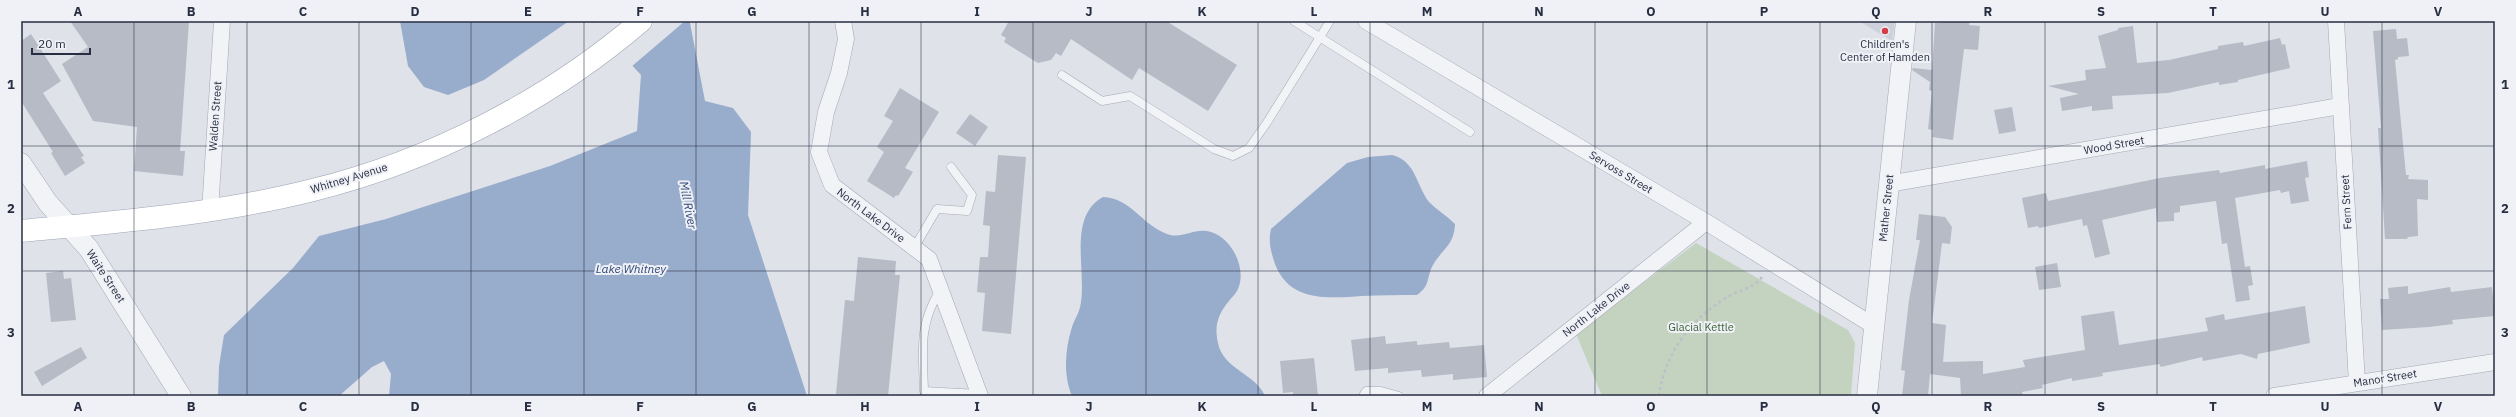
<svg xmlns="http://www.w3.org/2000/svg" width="2516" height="417" font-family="'IBM Plex Sans',sans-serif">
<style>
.built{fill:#cdd1db}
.green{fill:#c3d3c0}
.water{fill:#98accb}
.pier{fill:#dfe2e9}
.building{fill:#b6bbc6}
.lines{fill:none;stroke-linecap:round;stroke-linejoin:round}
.service-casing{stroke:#a4a8b3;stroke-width:9}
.minor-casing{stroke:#a4a8b3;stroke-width:17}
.tertiary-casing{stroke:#a4a8b3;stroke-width:21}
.primary-casing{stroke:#9ea5b5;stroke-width:23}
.path{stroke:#bdc0c8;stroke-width:2.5;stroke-dasharray:3 3;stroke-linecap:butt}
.service{stroke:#f2f3f7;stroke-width:8}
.minor{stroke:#f2f3f7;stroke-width:16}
.tertiary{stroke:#f2f3f7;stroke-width:20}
.primary{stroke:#fff;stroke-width:22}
.grid{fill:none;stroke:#272e41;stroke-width:1;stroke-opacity:0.55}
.poi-dot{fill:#d53d47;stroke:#eff1f6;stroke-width:1.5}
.labels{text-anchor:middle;stroke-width:4;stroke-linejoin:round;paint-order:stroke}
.poi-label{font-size:11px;fill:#272e41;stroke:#eff1f6}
.street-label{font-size:11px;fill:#272e41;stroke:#eff1f6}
.park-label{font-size:11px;fill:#385e34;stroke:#eff1f6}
.water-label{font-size:12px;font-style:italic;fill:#2f4977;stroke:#eff1f6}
.neatline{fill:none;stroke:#272e41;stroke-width:1.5}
.grid-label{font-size:13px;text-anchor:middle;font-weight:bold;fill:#272e41}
</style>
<rect width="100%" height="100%" fill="#dfe2e9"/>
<path class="built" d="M1859,21H1895L1892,41Z"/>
<path class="green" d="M1696,243L1848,330L1855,343L1851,396H1602L1576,334Z"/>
<g class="water">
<path d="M400,21H569L484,80L448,95L424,87L408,66Z"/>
<path d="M591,21H689L690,23L705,101L733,108L751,132L748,215L807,396H389L391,374L384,361L372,367L339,396H218L219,366L224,335L293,268L319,236L386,219L550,166L637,131L641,75Z"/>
<path d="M1392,155C1416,161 1416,185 1429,202C1437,210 1447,216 1455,224C1454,246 1442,249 1433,265C1426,278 1431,285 1417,295C1399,295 1380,295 1362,296C1329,298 1290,303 1275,264C1271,252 1268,242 1271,229L1347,163L1368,157Z"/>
<path d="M1103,197C1131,198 1142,225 1167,234C1182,240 1194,227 1211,232C1232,238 1247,269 1238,289C1236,294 1231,298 1229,301C1218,314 1214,326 1218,343C1223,369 1256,374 1265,396H1072C1063,375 1065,349 1072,327C1075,318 1080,312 1081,302C1086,269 1068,216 1103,197Z"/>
</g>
<path class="pier" d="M596,21H685L631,67L591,24Z"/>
<g class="building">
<path d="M70,21H189L180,151H185L183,176L134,171L137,127L93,121L62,64L88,47Z"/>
<path d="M1009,21H1166L1237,65L1208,111L1139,68L1132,80L1071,39L1061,56L1056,53L1051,60L1038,63L1004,42L1006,38L1001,35Z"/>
<path d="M1940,21H1970L1969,25L1980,26L1978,50L1964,49L1953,140L1932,137L1933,130L1928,129L1932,91L1929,90L1930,82L1912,70L1913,68L1932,70L1935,23H1940Z"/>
<path d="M2133,26L2137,63L2169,60L2218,49V46L2243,42L2244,46L2280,38L2282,45L2285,44L2290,68L2238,80V82L2219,85V82L2168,93L2112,96L2113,109L2092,111V106L2062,111L2060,98L2079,94L2048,86L2086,80L2085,70L2106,68L2098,36L2118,30V28Z"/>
<path d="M2396,29L2397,39L2407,38L2409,56L2398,57V59L2395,60L2406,175H2409L2408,179L2428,180V200L2417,199L2418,236L2408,237L2407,239H2385L2378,128H2381L2373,31Z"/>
<path d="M31,34L61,81L43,93L84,156L81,157L85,163L65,176L51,153L53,152L21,101V41Z"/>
<path d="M900,88L939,112L905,168L913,172L898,196L896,195L894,198L867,181L884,152L877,147L893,121L884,116Z"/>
<path d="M2012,107L2016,131L1999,134L1994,110Z"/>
<path d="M970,114L988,127L975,146L956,133Z"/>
<path d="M998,155L1026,157L1011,334L982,331L985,293L977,292L980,257H988L990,226L983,225L986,191L995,192Z"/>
<path d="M2307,161L2309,177L2305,178L2309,201L2291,204L2289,191L2281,193L2280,190L2235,198L2245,267L2250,266L2253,285L2248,286L2250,300L2236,302L2227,243L2222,244L2216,201L2180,206V212L2174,213V221L2157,222L2156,208L2102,220L2110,254L2095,258L2087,225L2083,226L2082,219L2039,228L2038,226L2028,228L2022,198L2046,193L2048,201L2160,178L2219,170L2220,173L2265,165V169Z"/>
<path d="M1919,214L1945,217L1952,227L1950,244L1942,243L1932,323L1946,325L1943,362L1983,361V374L2025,367L2023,360L2085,350L2081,316L2114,311L2119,345L2208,331L2205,318L2224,314L2225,320L2305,306L2310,343L2258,354L2257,359L2241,354L2203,361L2202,357L2161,367L2159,364L2102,373L2103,376L2072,381V378L2042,385L2043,388L2022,392L2023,396H1961L1960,378L1930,374L1928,396H1902L1905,371L1901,370L1909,300L1920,240H1916Z"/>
<path d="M858,257L896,261L895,275H900L888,396L836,394L845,300L854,301Z"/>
<path d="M2057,263L2061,287L2039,290L2035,267Z"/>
<path d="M63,271L64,279L71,278L76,320L51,322L46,273Z"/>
<path d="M2408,286V294L2450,287L2451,292L2492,287L2495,316L2452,320L2453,324L2429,327L2382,330L2380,299H2389L2388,288Z"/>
<path d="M1385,336L1386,344L1417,341V345L1449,342L1450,348L1484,345L1487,377L1453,380V374L1422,377L1421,370L1388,373V368L1355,371L1351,340Z"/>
<path d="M81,347L87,358L42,386L34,372Z"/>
<path d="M1314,358L1318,396H1293V392L1283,393L1280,361Z"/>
</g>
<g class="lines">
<g class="service-casing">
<g id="service">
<path d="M1294,21L1470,132"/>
<path d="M1062,75L1102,101L1130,96L1214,149L1233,156L1249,148L1266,124L1330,21"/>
<path d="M914,248L937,209L967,211L972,195L951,167"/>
<path d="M940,290C918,326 923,351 924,391L979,394"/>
<path d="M1363,396L1366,391H1381L1399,396"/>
</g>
</g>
<g class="minor-casing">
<g id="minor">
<path d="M843,21L846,39L839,73L826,112L819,152L832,185L929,259L980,396"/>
<path d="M1366,21L1706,222L1874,326"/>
<path d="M2336,21L2357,383"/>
<path d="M1888,184L2340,106"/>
<path d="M210,211L222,21"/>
<path d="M1487,396L1706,222"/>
<path d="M2274,396L2495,362"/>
</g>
</g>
<g class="tertiary-casing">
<g id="tertiary">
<path d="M21,163L48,203L89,249L181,396"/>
<path d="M1867,396L1906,21"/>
</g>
</g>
<g class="primary-casing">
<path id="primary" d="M21,231C118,222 218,214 313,190C431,161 549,100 641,21"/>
</g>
<path class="path" d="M1659,396C1665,352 1692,317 1731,295C1741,290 1755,287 1762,277"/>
<use href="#service" class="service"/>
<use href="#minor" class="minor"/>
<use href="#tertiary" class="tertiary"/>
<use href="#primary" class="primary"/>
</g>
<path class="grid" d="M134,21V396M247,21V396M359,21V396M471,21V396M584,21V396M696,21V396M809,21V396M921,21V396M1033,21V396M1146,21V396M1258,21V396M1370,21V396M1483,21V396M1595,21V396M1707,21V396M1820,21V396M1932,21V396M2045,21V396M2157,21V396M2269,21V396M2382,21V396M21,146H2495M21,271H2495"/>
<circle class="poi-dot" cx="1885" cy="31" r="4"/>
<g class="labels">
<g class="poi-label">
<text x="1885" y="48">Children's<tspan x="1885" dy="13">Center of Hamden</tspan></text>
</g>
<g class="street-label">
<text transform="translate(215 116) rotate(-86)" y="4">Walden Street</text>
<text transform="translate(2114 145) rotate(-10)" y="4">Wood Street</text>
<text transform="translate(1621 172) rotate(31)" y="4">Servoss Street</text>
<text transform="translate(349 178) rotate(-17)" y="4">Whitney Avenue</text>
<text transform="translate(2346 202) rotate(-93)" y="4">Fern Street</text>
<text transform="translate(1886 208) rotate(-84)" y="4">Mather Street</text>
<text transform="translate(871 215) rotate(37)" y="4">North Lake Drive</text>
<text transform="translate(106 276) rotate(57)" y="4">Waite Street</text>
<text transform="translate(1596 309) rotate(-38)" y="4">North Lake Drive</text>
<text transform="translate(2385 378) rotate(-9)" y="4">Manor Street</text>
</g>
<g class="park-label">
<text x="1701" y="331">Glacial Kettle</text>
</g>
<g class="water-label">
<text transform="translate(688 205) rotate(79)" y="4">Mill River</text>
<text x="631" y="273">Lake Whitney</text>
</g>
</g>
<rect width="2516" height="417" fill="none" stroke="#eff1f6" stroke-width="44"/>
<path d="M32 48v6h58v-6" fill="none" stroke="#272e41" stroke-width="2"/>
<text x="38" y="48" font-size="12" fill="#272e41" stroke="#eff1f6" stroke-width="3" paint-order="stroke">20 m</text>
<rect x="22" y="22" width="2472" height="373" class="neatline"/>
<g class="grid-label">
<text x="78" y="16">A</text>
<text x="191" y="16">B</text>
<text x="303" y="16">C</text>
<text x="415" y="16">D</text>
<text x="528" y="16">E</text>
<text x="640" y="16">F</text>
<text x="752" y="16">G</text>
<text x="865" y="16">H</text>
<text x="977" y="16">I</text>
<text x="1089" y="16">J</text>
<text x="1202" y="16">K</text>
<text x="1314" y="16">L</text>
<text x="1427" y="16">M</text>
<text x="1539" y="16">N</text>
<text x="1651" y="16">O</text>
<text x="1764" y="16">P</text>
<text x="1876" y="16">Q</text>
<text x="1988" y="16">R</text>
<text x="2101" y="16">S</text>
<text x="2213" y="16">T</text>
<text x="2325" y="16">U</text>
<text x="2438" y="16">V</text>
<text x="11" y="89">1</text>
<text x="2505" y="89">1</text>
<text x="11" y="213">2</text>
<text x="2505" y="213">2</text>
<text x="11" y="337">3</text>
<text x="2505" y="337">3</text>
<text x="78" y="411">A</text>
<text x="191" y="411">B</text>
<text x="303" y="411">C</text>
<text x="415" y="411">D</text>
<text x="528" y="411">E</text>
<text x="640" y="411">F</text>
<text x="752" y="411">G</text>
<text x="865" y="411">H</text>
<text x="977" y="411">I</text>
<text x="1089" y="411">J</text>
<text x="1202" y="411">K</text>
<text x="1314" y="411">L</text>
<text x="1427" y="411">M</text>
<text x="1539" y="411">N</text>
<text x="1651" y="411">O</text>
<text x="1764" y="411">P</text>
<text x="1876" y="411">Q</text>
<text x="1988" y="411">R</text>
<text x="2101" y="411">S</text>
<text x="2213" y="411">T</text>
<text x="2325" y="411">U</text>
<text x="2438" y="411">V</text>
</g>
</svg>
